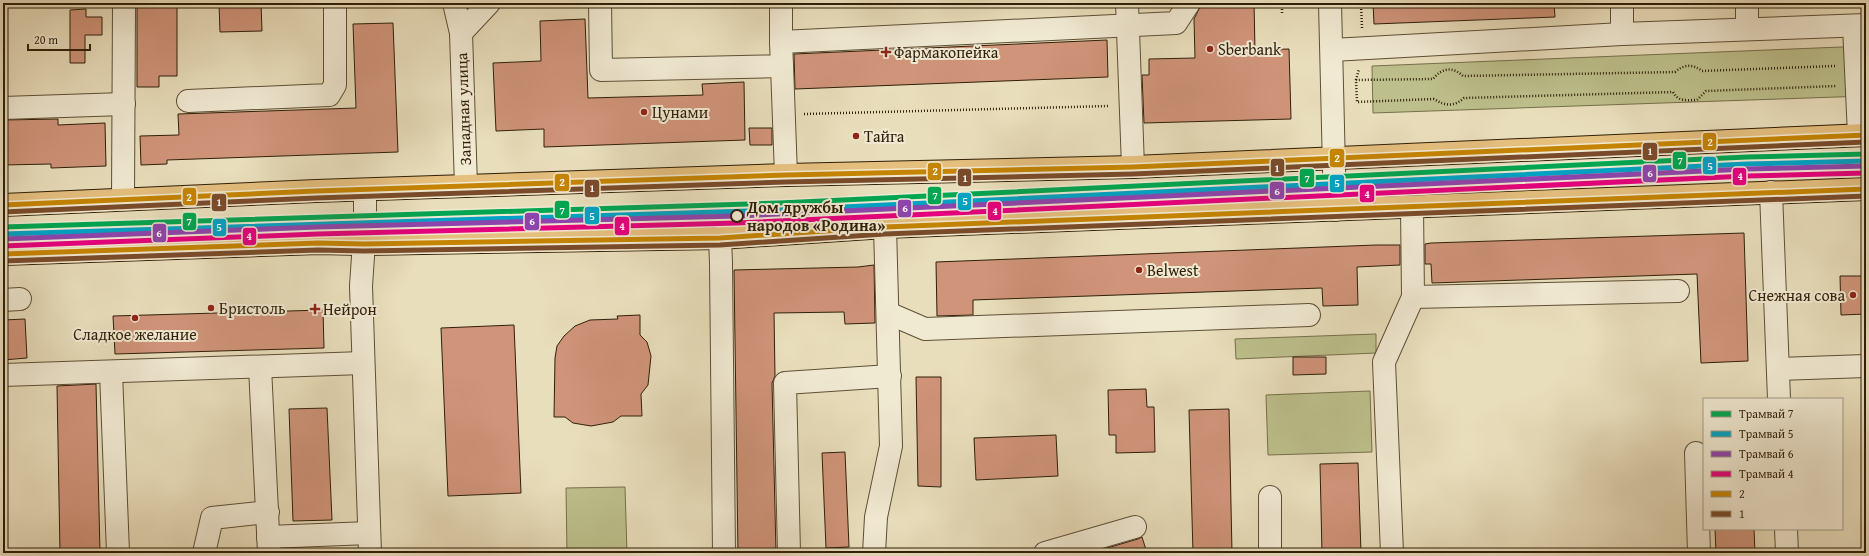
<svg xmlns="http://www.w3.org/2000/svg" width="1869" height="556" font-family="'Gentium Book Plus',serif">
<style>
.green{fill:#bdc08c;stroke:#76704a}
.building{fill:#d0947a;stroke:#2f1f08}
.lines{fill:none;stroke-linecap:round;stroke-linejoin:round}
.minor-casing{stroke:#5e4f35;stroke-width:24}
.highway-casing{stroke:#2f1f08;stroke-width:24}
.path{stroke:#2f1f08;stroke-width:2.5;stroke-dasharray:1 2;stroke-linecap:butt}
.minor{stroke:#f1ead3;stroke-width:22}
.highway{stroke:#e4bf7e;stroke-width:22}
.bus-1-casing{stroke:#f1ead3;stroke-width:8}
.bus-2-casing{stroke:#f1ead3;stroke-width:8}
.bus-1{stroke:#c58402;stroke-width:5}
.bus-2{stroke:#7a4b2a;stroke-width:5}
.tram-1-casing{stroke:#f1ead3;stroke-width:8}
.tram-2-casing{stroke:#f1ead3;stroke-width:8}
.tram-3-casing{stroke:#f1ead3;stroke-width:8}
.tram-4-casing{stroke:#f1ead3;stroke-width:8}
.tram-1{stroke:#00a651;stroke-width:5}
.tram-2{stroke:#02a2c4;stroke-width:5}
.tram-3{stroke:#8e44ad;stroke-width:5}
.tram-4{stroke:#e5007d;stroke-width:5}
.poi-dot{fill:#8f2418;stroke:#f1ead3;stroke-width:1.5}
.stop-dot{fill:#f1ead3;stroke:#2f1f08;stroke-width:2}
.labels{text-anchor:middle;stroke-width:4;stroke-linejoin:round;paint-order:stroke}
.poi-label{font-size:16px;fill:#2f1f08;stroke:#f1ead3;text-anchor:start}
.street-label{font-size:16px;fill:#2f1f08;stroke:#f1ead3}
.stop-label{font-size:16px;font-weight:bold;fill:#2f1f08;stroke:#f1ead3;text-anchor:start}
.line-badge{stroke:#f1ead3;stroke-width:1.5}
.badge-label{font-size:11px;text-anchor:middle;font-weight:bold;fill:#fff}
</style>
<rect width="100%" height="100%" fill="#e9debc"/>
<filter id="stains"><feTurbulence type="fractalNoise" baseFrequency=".005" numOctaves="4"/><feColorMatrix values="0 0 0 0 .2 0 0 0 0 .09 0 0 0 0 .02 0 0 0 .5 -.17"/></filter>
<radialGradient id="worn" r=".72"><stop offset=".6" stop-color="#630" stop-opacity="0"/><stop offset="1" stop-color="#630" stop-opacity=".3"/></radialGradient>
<g class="green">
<path d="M1866,46V96L1373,113L1372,66Z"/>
<path d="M1376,334V353L1236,359L1235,339Z"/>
<path d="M1370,391L1372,452L1268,455L1266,395Z"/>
<path d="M625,487L627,553H567L566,488Z"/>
</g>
<g class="building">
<path d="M137,3H177V76H159V87H137Z"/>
<path d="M219,3H261L262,31L220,32Z"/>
<path d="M1254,3L1255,50L1289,49L1291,119L1144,123L1142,75H1149V59L1195,58L1194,19L1201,5Z"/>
<path d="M1373,3H1554L1555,17L1374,24Z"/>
<path d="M86,9V17H102V35H85V63H70V10Z"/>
<path d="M585,19L588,98L703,95L702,84L744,82L745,140L544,147V129L496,131L493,63L541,61L540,21Z"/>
<path d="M393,23L398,152L167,160V164L141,165L140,136L179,135L178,114L356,108L353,24Z"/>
<path d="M1107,40L1108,77L795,89L794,54Z"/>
<path d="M58,119V125L105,123L106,166L51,168V164L3,165V120Z"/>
<path d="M749,128H772V145H750Z"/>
<path d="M1744,233L1748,361L1701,363L1697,274L1432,283L1431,264H1425V244L1431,243Z"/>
<path d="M1376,245H1400V265L1357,267L1358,305L1323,306L1322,288L973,300V315L937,316L936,262Z"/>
<path d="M874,265L875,323L845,324L844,312L774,313L775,376L772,383L776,553H738L734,270L858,267Z"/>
<path d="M1840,276H1866V314L1841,315Z"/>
<path d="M323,310L324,348L115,354L113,316Z"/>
<path d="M640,315V335L647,342L651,356L648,385L641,394L642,416H621L613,422L591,426L573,423L565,417H554L555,358L557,346L564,336L575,326L590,320L618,319L617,316Z"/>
<path d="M25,319L27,358L3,360V320Z"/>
<path d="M514,325L521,493L448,496L441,328Z"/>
<path d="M1293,357H1326V374L1293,375Z"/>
<path d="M916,377H941V487L918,486Z"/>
<path d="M96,384L100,553H60L57,386Z"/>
<path d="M1146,389L1147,407H1154L1155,452L1116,453V435H1109L1108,390Z"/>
<path d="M327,408L332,520L293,521L289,409Z"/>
<path d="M1229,409L1232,553H1193L1189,410Z"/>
<path d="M1056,435L1058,476L976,480L974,438Z"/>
<path d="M845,452L849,547L826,548L822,453Z"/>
<path d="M1358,463L1361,553H1322L1320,464Z"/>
<path d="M1715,529H1754L1755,553H1716Z"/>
<path d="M1142,537L1147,553H1090L1138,539Z"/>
</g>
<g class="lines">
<g class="minor-casing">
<g id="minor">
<path d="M454,3L461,33L466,186"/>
<path d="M600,3L601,70L782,66L781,42"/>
<path d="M781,3V42L1176,23L1189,3"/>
<path d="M1127,3L1133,167"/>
<path d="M1330,3L1335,210"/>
<path d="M1622,3V34"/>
<path d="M1747,3V29"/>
<path d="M1854,26L1859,135"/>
<path d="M461,33L489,3"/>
<path d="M1332,50L1622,34L1866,25"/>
<path d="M782,66L786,175"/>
<path d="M188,101L329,95L335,85V3"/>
<path d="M3,108L124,104"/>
<path d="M365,190V227L361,286L370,553"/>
<path d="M1771,192L1779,399"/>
<path d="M123,199L124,3"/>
<path d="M720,238L721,263L724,553"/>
<path d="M1413,297L1678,291"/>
<path d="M3,300L20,299"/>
<path d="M888,313L925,329L1309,315"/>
<path d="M260,367L269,553"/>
<path d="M1778,369L1866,366"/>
<path d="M111,372L118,553"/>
<path d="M3,375L363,363"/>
<path d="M1696,453L1699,553"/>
<path d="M1270,497V553"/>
<path d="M1786,529L1787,553"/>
<path d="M268,537L369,533"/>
<path d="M204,553L212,518L268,512"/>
<path d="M789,553L785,383L890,376"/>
<path d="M874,553L876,517L891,446L885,227"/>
<path d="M1045,553L1135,527"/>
<path d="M1392,553L1384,362L1413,297L1412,207"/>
</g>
</g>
<g class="highway-casing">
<g id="highway">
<path d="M3,205L316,191L786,175L1133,167L1866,135"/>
<path d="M3,254L318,243L364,244L720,238L885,227L1866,189"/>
</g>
</g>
<g class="path">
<path d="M1282,3V14"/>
<path d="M1361,3L1362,28"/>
<path d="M1835,66L1702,71C1693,64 1684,64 1675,72L1463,76C1452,66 1442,68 1433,79L1356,80L1357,102L1434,99C1445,106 1454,107 1464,98L1673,92C1678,102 1687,100 1697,100L1706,91L1836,86"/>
<path d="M1356,80L1359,69"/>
<path d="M804,114L1109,106"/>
</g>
<use href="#minor" class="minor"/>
<use href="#highway" class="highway"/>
<g class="bus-1-casing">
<g id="bus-1">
<path d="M3,205L316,191L786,175L1133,167L1866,135"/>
<path d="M3,254L318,243L364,244L720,238L885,227L1866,189"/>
</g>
</g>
<g class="bus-2-casing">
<g id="bus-2">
<path d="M3,212L316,198L786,182L1133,174L1866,142"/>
<path d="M3,261L318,250L364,251L720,245L885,234L1866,196"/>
</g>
</g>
<use href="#bus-1" class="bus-1"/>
<use href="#bus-2" class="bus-2"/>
<g class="tram-1-casing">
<path id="tram-1" d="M3,227L779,203L1747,157L1866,154"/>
</g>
<g class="tram-2-casing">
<path id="tram-2" d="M3,234L779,210L1747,164L1866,161"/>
</g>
<g class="tram-3-casing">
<path id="tram-3" d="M3,239L318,227L737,216L1747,169L1866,166"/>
</g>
<g class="tram-4-casing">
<path id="tram-4" d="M3,246L318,234L737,223L1747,176L1866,173"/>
</g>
<use href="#tram-1" class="tram-1"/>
<use href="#tram-2" class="tram-2"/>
<use href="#tram-3" class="tram-3"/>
<use href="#tram-4" class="tram-4"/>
</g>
<g class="poi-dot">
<circle cx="1210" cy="49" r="4"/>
<path d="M884 46h4v4h4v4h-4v4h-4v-4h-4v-4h4z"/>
<circle cx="644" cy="112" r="4"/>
<circle cx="856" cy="136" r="4"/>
<circle cx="1139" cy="270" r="4"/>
<circle cx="1853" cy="295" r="4"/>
<circle cx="211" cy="308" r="4"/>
<path d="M313 303h4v4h4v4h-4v4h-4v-4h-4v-4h4z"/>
<circle cx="135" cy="318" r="4"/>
</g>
<circle class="stop-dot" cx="737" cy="216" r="6"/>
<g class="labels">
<g class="poi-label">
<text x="1218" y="55">Sberbank</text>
<text x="894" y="58">Фармакопейка</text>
<text x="652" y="118">Цунами</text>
<text x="864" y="142">Тайга</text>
<text x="1147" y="276">Belwest</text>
<text x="1845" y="301" text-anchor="end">Снежная сова</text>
<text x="219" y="314">Бристоль</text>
<text x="323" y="315">Нейрон</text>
<text x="135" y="340" text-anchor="middle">Сладкое желание</text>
</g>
<g class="street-label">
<text transform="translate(463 109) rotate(-92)" y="6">Западная улица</text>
</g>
<g class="stop-label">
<text x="747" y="213">Дом дружбы<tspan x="747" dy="18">народов «Родина»</tspan></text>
</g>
</g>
<g class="line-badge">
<rect x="1702" y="132" width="15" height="19" rx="4" fill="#c58402"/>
<rect x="1642" y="142" width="16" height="19" rx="4" fill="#7a4b2a"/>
<rect x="1329" y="148" width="16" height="20" rx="4" fill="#c58402"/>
<rect x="1672" y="151" width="15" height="19" rx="4" fill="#00a651"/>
<rect x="1702" y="156" width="15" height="19" rx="4" fill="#02a2c4"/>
<rect x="1270" y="158" width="15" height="19" rx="4" fill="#7a4b2a"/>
<rect x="927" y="162" width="15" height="19" rx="4" fill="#c58402"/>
<rect x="1642" y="164" width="15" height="19" rx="4" fill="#8e44ad"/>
<rect x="1732" y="167" width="15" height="19" rx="4" fill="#e5007d"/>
<rect x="957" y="168" width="15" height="19" rx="4" fill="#7a4b2a"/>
<rect x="1299" y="168" width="16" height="20" rx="4" fill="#00a651"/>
<rect x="554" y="173" width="16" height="19" rx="4" fill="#c58402"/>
<rect x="1329" y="174" width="16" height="19" rx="4" fill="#02a2c4"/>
<rect x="584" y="179" width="16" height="19" rx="4" fill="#7a4b2a"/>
<rect x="1269" y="181" width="16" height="19" rx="4" fill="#8e44ad"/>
<rect x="1359" y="184" width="16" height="19" rx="4" fill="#e5007d"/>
<rect x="927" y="186" width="15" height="19" rx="4" fill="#00a651"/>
<rect x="182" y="187" width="15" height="19" rx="4" fill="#c58402"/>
<rect x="957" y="192" width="15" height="19" rx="4" fill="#02a2c4"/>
<rect x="211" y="193" width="16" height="19" rx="4" fill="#7a4b2a"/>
<rect x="897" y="199" width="15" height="19" rx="4" fill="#8e44ad"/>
<rect x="554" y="200" width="16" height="19" rx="4" fill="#00a651"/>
<rect x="987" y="201" width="15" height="20" rx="4" fill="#e5007d"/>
<rect x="584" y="206" width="16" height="19" rx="4" fill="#02a2c4"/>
<rect x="182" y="212" width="15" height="19" rx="4" fill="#00a651"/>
<rect x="524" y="212" width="16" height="19" rx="4" fill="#8e44ad"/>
<rect x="614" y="216" width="16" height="20" rx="4" fill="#e5007d"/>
<rect x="212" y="218" width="15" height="19" rx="4" fill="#02a2c4"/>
<rect x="152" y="223" width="15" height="20" rx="4" fill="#8e44ad"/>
<rect x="242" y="227" width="15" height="19" rx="4" fill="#e5007d"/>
</g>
<g class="badge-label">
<text x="1710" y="146">2</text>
<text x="1650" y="155">1</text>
<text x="1337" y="162">2</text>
<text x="1680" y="164">7</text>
<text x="1710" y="170">5</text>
<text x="1277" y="172">1</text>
<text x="935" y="175">2</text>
<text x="1650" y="177">6</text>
<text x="1740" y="180">4</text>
<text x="965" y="182">1</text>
<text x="1307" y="182">7</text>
<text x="562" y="186">2</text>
<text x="1337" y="187">5</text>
<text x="592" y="192">1</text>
<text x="1277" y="195">6</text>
<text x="1367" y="198">4</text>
<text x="935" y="199">7</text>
<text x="189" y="201">2</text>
<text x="965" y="205">5</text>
<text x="219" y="206">1</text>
<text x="905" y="212">6</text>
<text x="562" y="214">7</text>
<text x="995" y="215">4</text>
<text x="592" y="220">5</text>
<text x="189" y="225">7</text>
<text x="532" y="225">6</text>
<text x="622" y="230">4</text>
<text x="219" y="231">5</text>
<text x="159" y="237">6</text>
<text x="249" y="240">4</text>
</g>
<rect width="1869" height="556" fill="none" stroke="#e9debc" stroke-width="16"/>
<rect x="4" y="4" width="1861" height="548" fill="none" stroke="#2f1f08" stroke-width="2"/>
<rect x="8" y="8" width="1853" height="540" fill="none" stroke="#2f1f08"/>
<rect x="1703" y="398" width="140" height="132" fill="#f1ead3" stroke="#a39982"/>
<rect x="1711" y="411" width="20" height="6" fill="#00a651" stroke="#a39982"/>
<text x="1739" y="418" font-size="12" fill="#2f1f08">Трамвай 7</text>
<rect x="1711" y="431" width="20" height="6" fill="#02a2c4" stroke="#a39982"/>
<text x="1739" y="438" font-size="12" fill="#2f1f08">Трамвай 5</text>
<rect x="1711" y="451" width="20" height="6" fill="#8e44ad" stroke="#a39982"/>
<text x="1739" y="458" font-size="12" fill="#2f1f08">Трамвай 6</text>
<rect x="1711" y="471" width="20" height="6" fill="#e5007d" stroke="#a39982"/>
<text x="1739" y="478" font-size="12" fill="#2f1f08">Трамвай 4</text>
<rect x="1711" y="491" width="20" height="6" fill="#c58402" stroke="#a39982"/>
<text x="1739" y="498" font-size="12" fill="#2f1f08">2</text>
<rect x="1711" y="511" width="20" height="6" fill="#7a4b2a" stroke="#a39982"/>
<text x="1739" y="518" font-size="12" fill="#2f1f08">1</text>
<path d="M28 44v6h62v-6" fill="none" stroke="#2f1f08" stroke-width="2"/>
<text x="34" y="44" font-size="12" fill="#2f1f08" stroke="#f1ead3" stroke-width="3" paint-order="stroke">20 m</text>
<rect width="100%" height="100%" filter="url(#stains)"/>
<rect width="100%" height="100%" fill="url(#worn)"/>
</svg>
